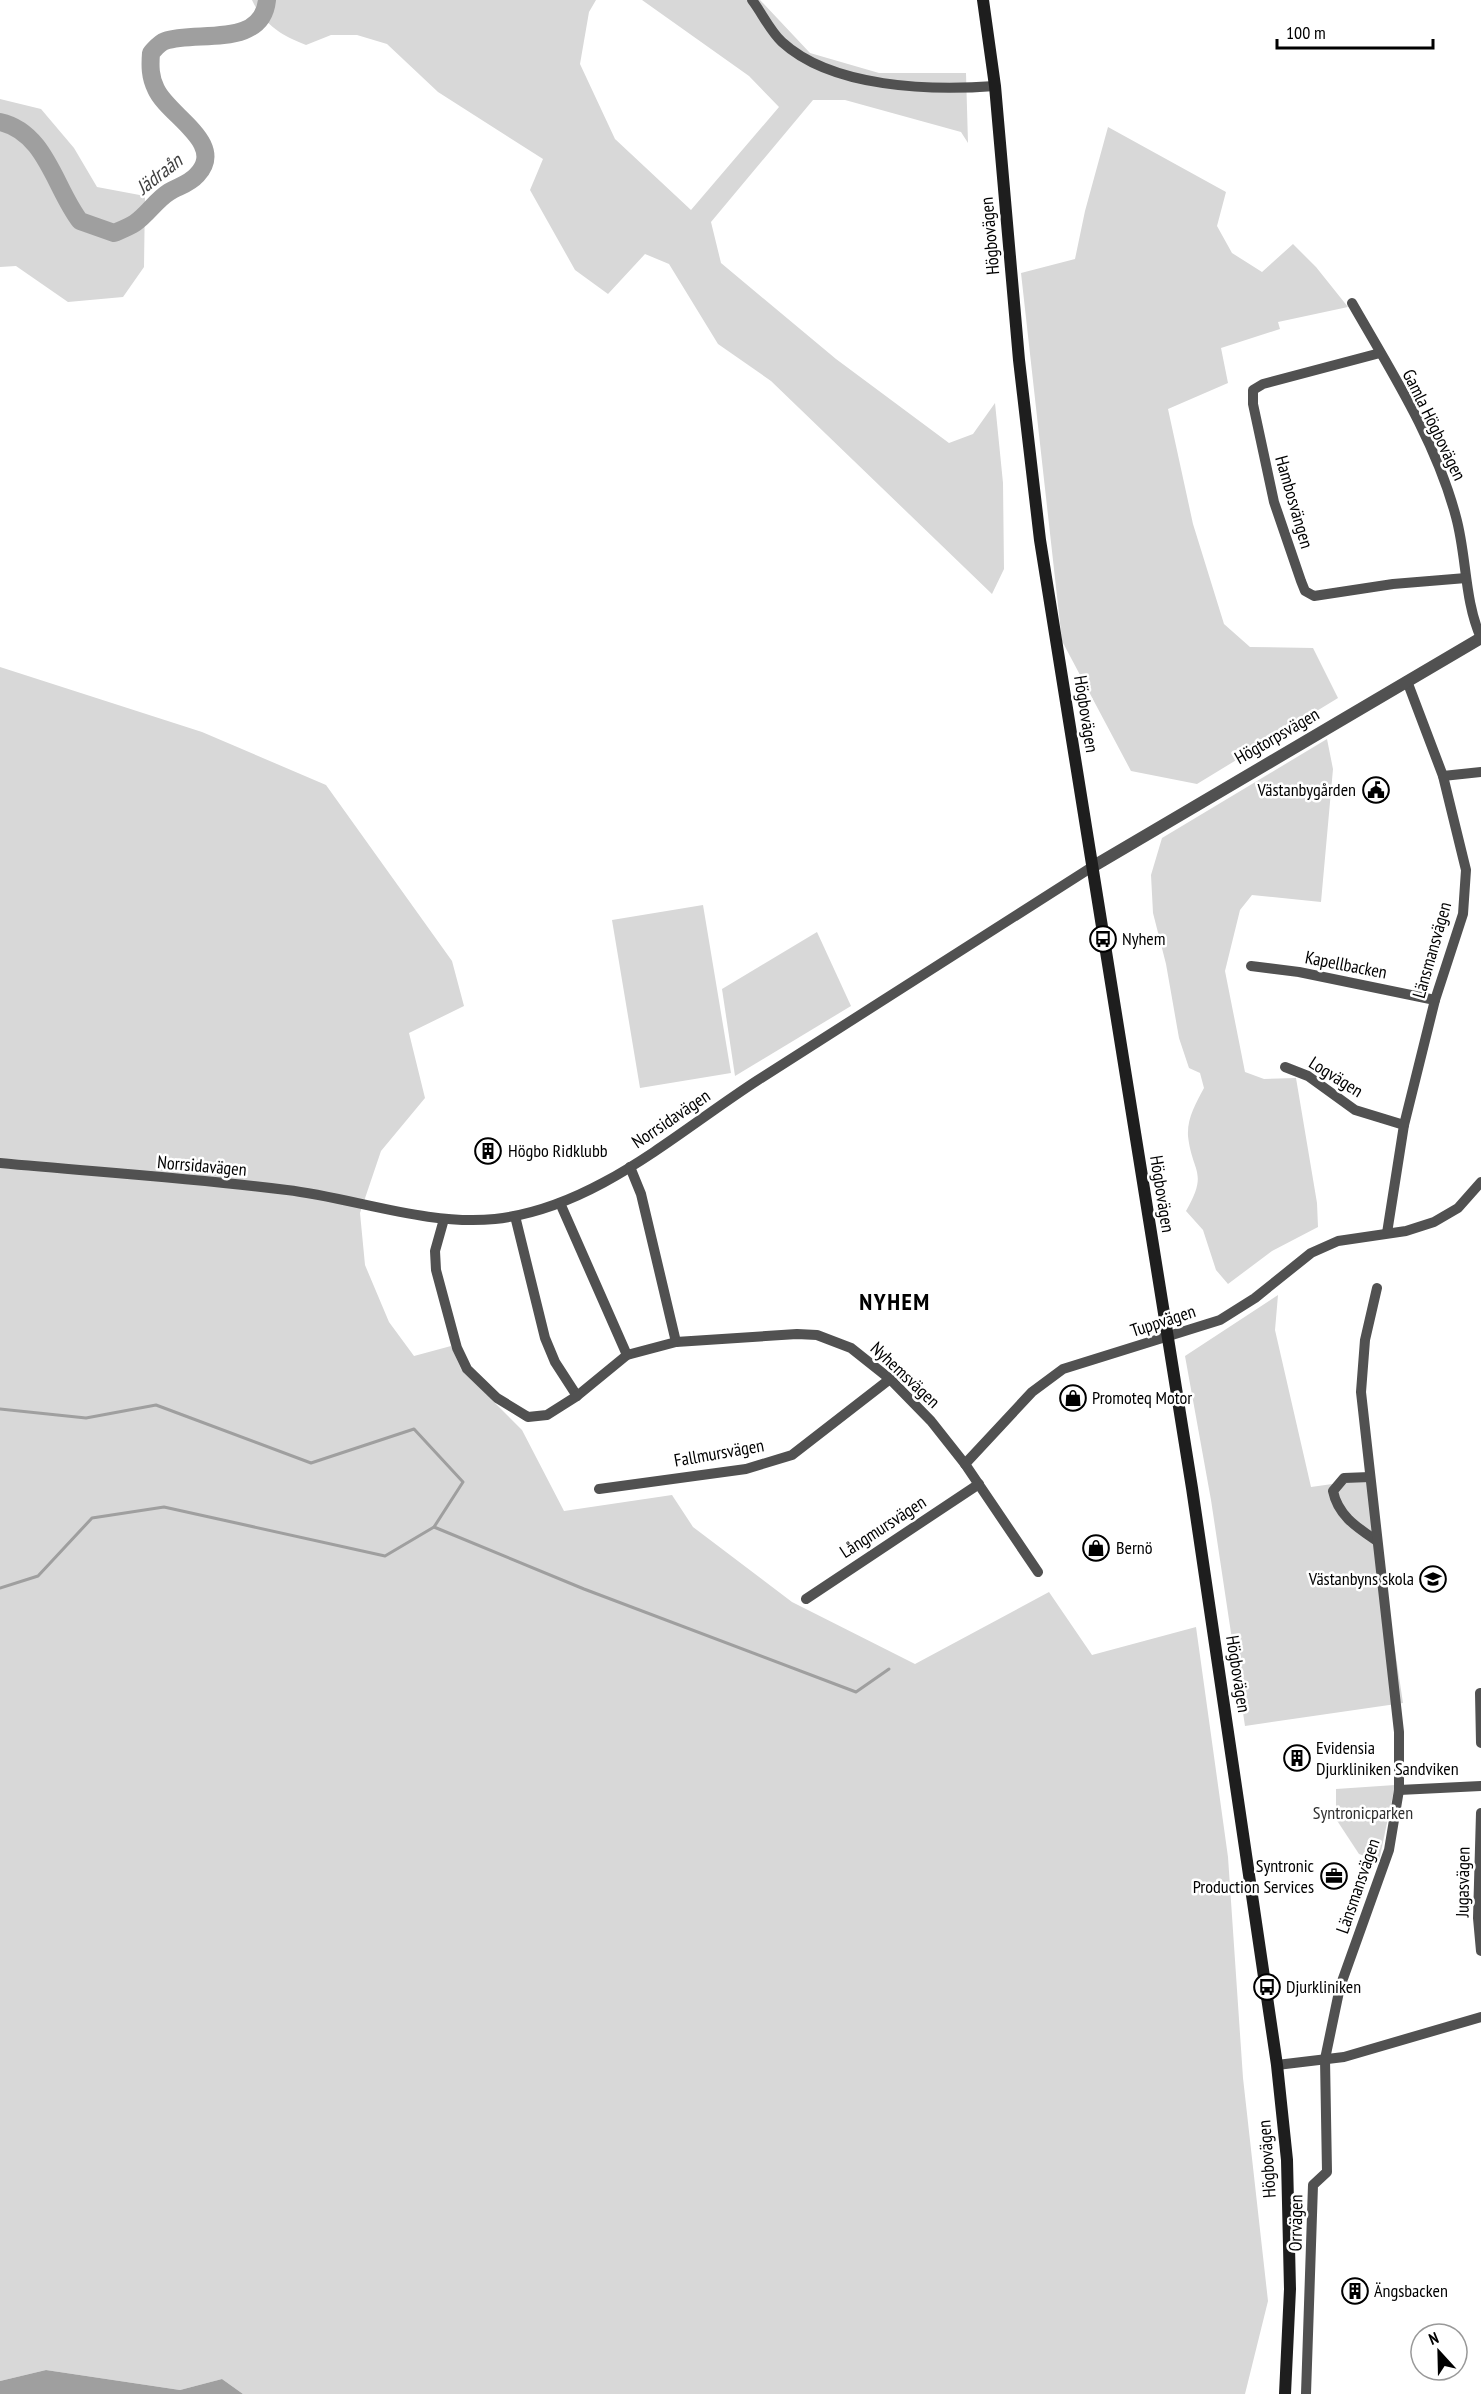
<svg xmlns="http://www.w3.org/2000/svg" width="1481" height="2394" font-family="'PT Sans Narrow',sans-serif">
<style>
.green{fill:#d8d8d8}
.water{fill:#9f9f9f}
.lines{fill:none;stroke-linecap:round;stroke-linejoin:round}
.stream{stroke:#9f9f9f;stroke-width:3}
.river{stroke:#9f9f9f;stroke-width:18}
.minor{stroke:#515151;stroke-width:10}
.tertiary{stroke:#515151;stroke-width:12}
.secondary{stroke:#1e1e1e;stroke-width:12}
.labels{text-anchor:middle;stroke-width:5;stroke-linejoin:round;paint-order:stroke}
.street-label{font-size:18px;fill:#000;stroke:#fff}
.poi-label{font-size:18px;fill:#000;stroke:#fff;text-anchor:start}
.park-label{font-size:18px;fill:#2f2f2f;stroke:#fff}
.water-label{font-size:20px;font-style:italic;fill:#404040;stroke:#fff}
.district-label{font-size:24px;font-weight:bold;letter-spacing:1.5px;fill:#000;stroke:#fff}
</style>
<rect width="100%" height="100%" fill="#fff"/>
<g class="green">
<path d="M252,0H596L589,12L580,64L615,139L691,210L779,107L749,76L642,0H760L810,53L879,73H966L968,143L961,132L845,100H813L711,222L721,263L836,359L949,443L973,434L995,403L1003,483L1004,569L992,594L771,381L718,344L669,264L645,254L608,294L575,270L530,190L543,159L438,92L387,44L357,35H331L306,45C282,36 263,24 252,0Z"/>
<path d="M0,99L41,109L74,148L97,187L145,196L144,267L123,297L68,302L16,266L0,267Z"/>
<path d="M1108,127L1226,192L1217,226L1232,253L1262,272L1293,244L1316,267L1348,307L1278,322L1280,329L1221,348L1228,383L1168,409L1193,524L1224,624L1250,647L1313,648L1338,698L1197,784L1131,771L1062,641L1021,273L1075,259L1085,211Z"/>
<path d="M0,667L202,732L326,785L452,961L464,1006L409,1033L425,1098L381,1151L360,1213L365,1265L389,1322L414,1356L451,1346L461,1369L522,1430L564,1511L672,1495L693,1527L792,1602L915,1664L1049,1592L1092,1655L1196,1627L1228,1857L1243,2078L1268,2301L1245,2394H243L222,2379L180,2390L46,2370L0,2381Z"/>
<path d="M1327,739L1333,769L1321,902L1252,895L1240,910L1225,971L1245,1072L1264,1079L1296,1078L1317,1203L1318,1227L1272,1251L1228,1284L1216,1270L1203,1230L1186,1211C1209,1171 1192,1173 1188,1136C1187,1118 1196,1103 1204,1088L1200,1073L1189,1068L1179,1038L1166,964L1153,913L1151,875L1162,838Z"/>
<path d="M703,905L731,1073L640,1088L612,920Z"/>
<path d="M817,932L851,1006L735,1076L722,989Z"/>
<path d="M1278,1295L1275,1330L1311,1487L1375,1478L1385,1584L1403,1703L1245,1726L1211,1500L1185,1356Z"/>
<path d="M1395,1785L1379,1861L1359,1854L1336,1819V1789Z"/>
</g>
<path class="water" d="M46,2370L180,2390L222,2379L243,2394H0V2381Z"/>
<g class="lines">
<g class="stream">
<path d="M0,1409L86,1418L156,1405L311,1463L414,1429L463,1482L434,1527"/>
<path d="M0,1588L38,1576L92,1518L164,1507L385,1556L434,1527L584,1589L856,1692L889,1669"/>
</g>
<path class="river" d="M0,122C46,132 55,189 80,221L114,233C121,230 129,227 135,223C148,214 156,200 169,192C179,186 189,184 197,175C227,143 168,116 156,89C150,77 150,66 151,53C155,49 159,43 165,41C196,30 262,49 267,0"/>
<g class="minor">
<path d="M752,0C762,13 770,31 782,42C832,88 931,91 995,86"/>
<path d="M1352,303C1391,371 1436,441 1456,517C1467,557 1464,600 1481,638"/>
<path d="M1380,353L1263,384L1253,390V404L1274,502L1301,581L1305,591L1314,596L1393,584L1466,578"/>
<path d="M1443,776L1481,772"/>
<path d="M1251,966L1299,972L1435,1000"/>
<path d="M1285,1067L1308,1076L1355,1110L1404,1125"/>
<path d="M0,1163C96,1172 192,1178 287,1190C354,1198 427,1226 495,1219C595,1208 676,1133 758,1080C869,1009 981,939 1092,867"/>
<path d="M630,1167L641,1194L676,1342L797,1334L817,1335L851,1348L890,1379L931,1421L965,1464L1038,1572"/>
<path d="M560,1203L627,1355"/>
<path d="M515,1216L545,1338L555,1362L577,1396L627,1355L676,1342"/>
<path d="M444,1219L435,1251L436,1270L457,1348L467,1369L497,1398L528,1417L547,1415L577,1396"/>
<path d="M1387,1233L1404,1125L1435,1000L1463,914L1466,870L1443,776L1407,681"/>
<path d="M965,1464L1032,1392L1063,1369L1220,1320L1255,1298L1311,1253L1338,1241L1406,1231L1434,1222L1458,1208L1481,1182"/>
<path d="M1370,1477L1344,1478L1333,1491C1338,1516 1358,1528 1377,1541"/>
<path d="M599,1489L746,1469L792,1455L890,1379"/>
<path d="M806,1599L979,1484"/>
<path d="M1480,1693L1481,1743"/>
<path d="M1399,1790L1481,1786"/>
<path d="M1481,1813L1478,1918L1481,1951"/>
<path d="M1277,2065L1344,2057L1481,2017"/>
<path d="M1306,2394L1313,2185L1327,2172L1325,2059L1340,1987L1389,1850L1399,1790V1732L1361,1392L1365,1340L1377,1288"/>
</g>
<path class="tertiary" d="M1092,867L1481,638"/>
<path class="secondary" d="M983,0L995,86L1019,360L1040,540L1192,1488L1277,2065L1287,2160L1290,2289L1285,2394"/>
</g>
<defs>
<g id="civic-ring" transform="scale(1.35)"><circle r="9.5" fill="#fff" stroke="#000" stroke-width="1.5"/><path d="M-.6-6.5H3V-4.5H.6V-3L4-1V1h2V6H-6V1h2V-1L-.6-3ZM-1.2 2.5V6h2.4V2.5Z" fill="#000"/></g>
<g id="bus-ring" transform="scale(1.35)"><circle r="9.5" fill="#fff" stroke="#000" stroke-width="1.5"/><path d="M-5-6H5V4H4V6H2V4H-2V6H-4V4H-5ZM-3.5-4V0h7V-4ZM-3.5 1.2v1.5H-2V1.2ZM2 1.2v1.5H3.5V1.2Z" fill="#000"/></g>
<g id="building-ring" transform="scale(1.35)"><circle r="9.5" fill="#fff" stroke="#000" stroke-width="1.5"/><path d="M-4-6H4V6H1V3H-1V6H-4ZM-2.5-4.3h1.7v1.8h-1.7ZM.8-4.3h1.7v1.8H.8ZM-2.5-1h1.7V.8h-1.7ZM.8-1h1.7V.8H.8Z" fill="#000"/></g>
<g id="shop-ring" transform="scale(1.35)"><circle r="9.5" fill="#fff" stroke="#000" stroke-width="1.5"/><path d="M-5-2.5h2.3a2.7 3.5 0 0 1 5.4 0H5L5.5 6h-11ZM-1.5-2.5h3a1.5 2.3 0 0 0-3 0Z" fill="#000"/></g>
<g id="school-ring" transform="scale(1.35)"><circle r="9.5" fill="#fff" stroke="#000" stroke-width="1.5"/><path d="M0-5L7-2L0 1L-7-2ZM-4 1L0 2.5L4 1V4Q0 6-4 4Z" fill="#000"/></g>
<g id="office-ring" transform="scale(1.35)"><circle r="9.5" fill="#fff" stroke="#000" stroke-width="1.5"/><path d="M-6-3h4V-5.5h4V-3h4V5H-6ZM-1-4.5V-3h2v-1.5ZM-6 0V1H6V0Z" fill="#000"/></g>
</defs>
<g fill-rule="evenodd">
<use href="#civic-ring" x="1376" y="790"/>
<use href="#bus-ring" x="1103" y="939"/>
<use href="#building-ring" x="488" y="1151"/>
<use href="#shop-ring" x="1073" y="1398"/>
<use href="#shop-ring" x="1096" y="1548"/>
<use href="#school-ring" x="1433" y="1579"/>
<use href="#building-ring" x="1297" y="1758"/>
<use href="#office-ring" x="1334" y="1876"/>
<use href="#bus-ring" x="1267" y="1987"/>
<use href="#building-ring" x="1355" y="2291"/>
</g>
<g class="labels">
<g class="street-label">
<text transform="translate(990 236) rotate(-95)" y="6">Högbovägen</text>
<text transform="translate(1434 425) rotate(64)" y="6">Gamla Högbovägen</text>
<text transform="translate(1294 502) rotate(74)" y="6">Hambosvängen</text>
<text transform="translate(1086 714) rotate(81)" y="6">Högbovägen</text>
<text transform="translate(1277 736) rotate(-30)" y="6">Högtorpsvägen</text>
<text transform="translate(1432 950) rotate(-74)" y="6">Länsmansvägen</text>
<text transform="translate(1346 965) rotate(11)" y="6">Kapellbacken</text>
<text transform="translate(1336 1077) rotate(32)" y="6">Logvägen</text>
<text transform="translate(671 1119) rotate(-34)" y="6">Norrsidavägen</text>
<text transform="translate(202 1166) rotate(5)" y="6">Norrsidavägen</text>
<text transform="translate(1162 1194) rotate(81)" y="6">Högbovägen</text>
<text transform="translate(1163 1321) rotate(-18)" y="6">Tuppvägen</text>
<text transform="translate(905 1375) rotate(43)" y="6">Nyhemsvägen</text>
<text transform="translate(719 1453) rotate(-10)" y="6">Fallmursvägen</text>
<text transform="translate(883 1527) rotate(-33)" y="6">Långmursvägen</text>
<text transform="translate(1238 1674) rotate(81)" y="6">Högbovägen</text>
<text transform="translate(1463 1882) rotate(-89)" y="6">Jugasvägen</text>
<text transform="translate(1358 1886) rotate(-71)" y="6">Länsmansvägen</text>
<text transform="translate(1267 2159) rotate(-94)" y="6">Högbovägen</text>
<text transform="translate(1296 2223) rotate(-89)" y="6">Orrvägen</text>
</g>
<g class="poi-label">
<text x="1356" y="796" text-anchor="end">Västanbygården</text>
<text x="1122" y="945">Nyhem</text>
<text x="508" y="1157">Högbo Ridklubb</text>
<text x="1092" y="1404">Promoteq Motor</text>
<text x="1116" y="1554">Bernö</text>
<text x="1414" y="1585" text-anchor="end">Västanbyns skola</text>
<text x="1316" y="1754">Evidensia<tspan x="1316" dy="21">Djurkliniken Sandviken</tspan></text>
<text x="1314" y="1872" text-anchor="end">Syntronic<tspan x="1314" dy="21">Production Services</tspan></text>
<text x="1286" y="1993">Djurkliniken</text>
<text x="1374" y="2297">Ängsbacken</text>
</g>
<g class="park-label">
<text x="1363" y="1819">Syntronicparken</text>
</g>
<g class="water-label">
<text transform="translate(159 174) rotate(-38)" y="7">Jädraån</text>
</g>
<g class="district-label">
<text x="895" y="1310">NYHEM</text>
</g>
</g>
<g transform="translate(1439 2352) rotate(338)"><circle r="28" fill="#ffffff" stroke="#999999" stroke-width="1.5"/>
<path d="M0-4.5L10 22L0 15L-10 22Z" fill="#000000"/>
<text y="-9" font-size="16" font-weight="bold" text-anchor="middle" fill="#000000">N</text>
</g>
<path d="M1277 39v9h156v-9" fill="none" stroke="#000000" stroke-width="3"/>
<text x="1286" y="39" font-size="18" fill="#000000" stroke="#ffffff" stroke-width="4.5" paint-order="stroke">100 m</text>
</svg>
